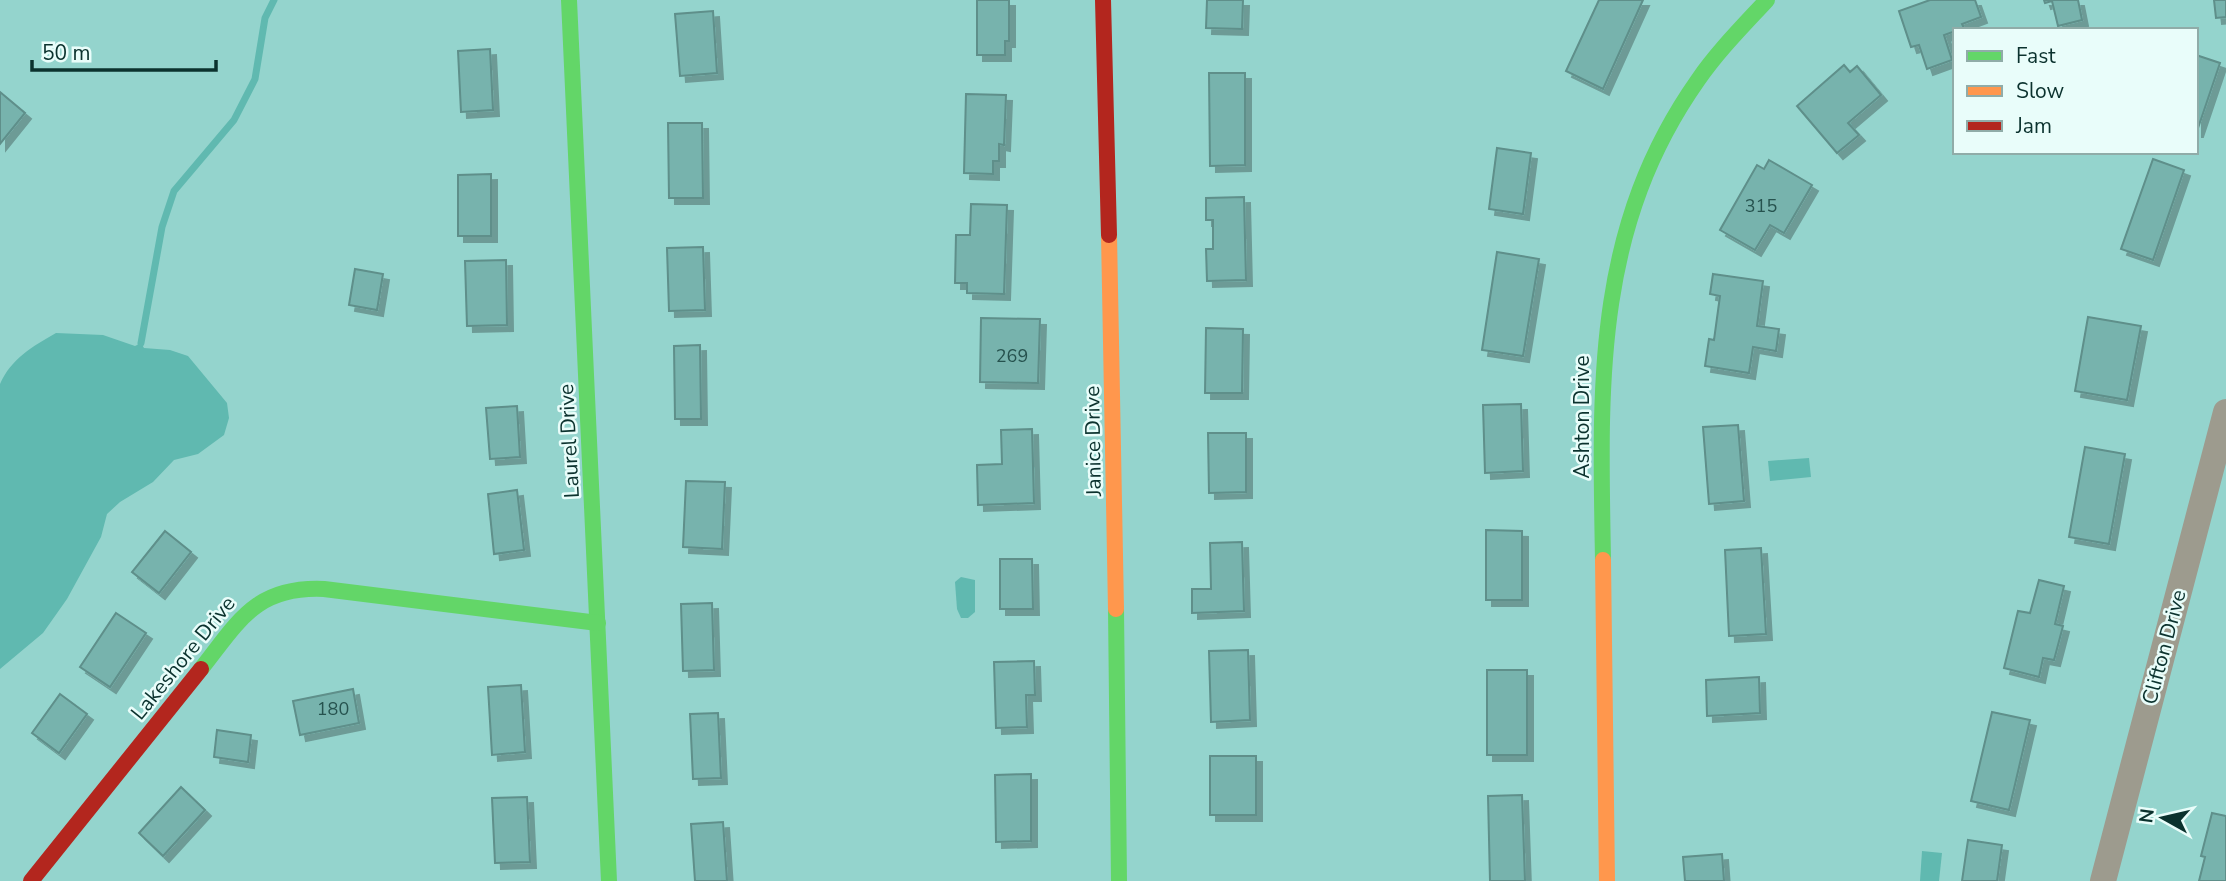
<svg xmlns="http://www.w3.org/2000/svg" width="2226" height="881" font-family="'Nunito Sans',sans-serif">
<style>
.water{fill:#60b9b0}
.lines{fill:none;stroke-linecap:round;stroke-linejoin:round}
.stream{stroke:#60b9b0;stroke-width:7}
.building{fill:#77b3ad;stroke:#5e8f8a;stroke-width:2;filter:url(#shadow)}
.street{stroke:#9d9b8e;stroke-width:26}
.fast{stroke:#63d668;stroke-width:16}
.slow{stroke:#ff974d;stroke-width:16}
.jam{stroke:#b3261e;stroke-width:16}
.labels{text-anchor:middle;stroke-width:5;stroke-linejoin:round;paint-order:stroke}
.number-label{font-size:18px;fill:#26524e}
.street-label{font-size:21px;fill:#0b322e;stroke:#e9fdfa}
</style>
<defs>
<filter id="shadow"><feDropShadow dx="6" dy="6" stdDeviation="0" flood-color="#0004"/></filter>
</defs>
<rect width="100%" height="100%" fill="#94d4cd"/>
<g class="water">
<path d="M56,333L103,335L135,346L141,343L144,348L170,350L188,356L227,403L229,418L224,435L198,454L174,460L153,482L120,502L107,514L101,537L67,599L43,633L0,669V384C11,359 33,346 56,333Z"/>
<path d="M1809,458L1811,477L1770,481L1768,461Z"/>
<path d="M961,577L975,580V612L968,618H961L957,609L955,582Z"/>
<path d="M1922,851L1942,853L1939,881H1920Z"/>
</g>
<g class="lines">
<path class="stream" d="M141,343L162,227L174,191L234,120L255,79L265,18L274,0"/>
</g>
<g class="building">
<path d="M977,0H1009V41H1005V55H977Z"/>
<path d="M1207,0H1243L1242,29L1206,28Z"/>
<path d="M1599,0H1643L1603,89L1566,71Z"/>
<path d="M1930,0H1975L1981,17L1962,24L1964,28L1944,35L1952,60L1927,69L1919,45L1911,47L1899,11Z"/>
<path d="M2044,0H2078L2082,20L2058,26L2052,1L2045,3Z"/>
<path d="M2214,0H2226V17L2216,18Z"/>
<path d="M713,11L717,73L680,76L675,14Z"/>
<path d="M490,49L493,110L461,112L458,51Z"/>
<path d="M2196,55L2220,63L2197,131H2196Z"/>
<path d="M1844,65L1850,72L1857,66L1881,95L1848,123L1859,135L1837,153L1797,106Z"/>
<path d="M1209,73H1245V165L1210,166Z"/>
<path d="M0,92L25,113L0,144Z"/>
<path d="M966,94L1006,95L1004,145L999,144V161H993V174L964,173Z"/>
<path d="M668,123H702L703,198H669Z"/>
<path d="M1497,148L1531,153L1523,214L1489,209Z"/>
<path d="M2153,159L2184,170L2153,260L2121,249Z"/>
<path d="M1769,160L1812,185L1784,233L1770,225L1755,250L1720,230L1757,165L1764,169Z"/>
<path d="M491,174V236H458V175Z"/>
<path d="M1244,197L1246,280L1207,281L1206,249H1213V220H1206V198Z"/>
<path d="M971,204L1007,205L1004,294L967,293V283H955L956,235H970Z"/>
<path d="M703,247L705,310L669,311L667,248Z"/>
<path d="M1497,252L1539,259L1523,356L1482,350Z"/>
<path d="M506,260L507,325L467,326L465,261Z"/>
<path d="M355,269L383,274L377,310L349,305Z"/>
<path d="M1713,274L1763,281L1757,326L1779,329L1776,351L1753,347L1749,373L1705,366L1709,339L1714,340L1720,296L1710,294Z"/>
<path d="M2088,317L2141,326L2127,400L2075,391Z"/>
<path d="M981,318L1040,319L1038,383L980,382Z"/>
<path d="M1206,328L1243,329L1242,393H1205Z"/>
<path d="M700,345L701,419H675L674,346Z"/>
<path d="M1521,404L1523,471L1485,473L1483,405Z"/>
<path d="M517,406L520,457L490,459L486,408Z"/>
<path d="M1738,425L1744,501L1709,504L1703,427Z"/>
<path d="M1032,429L1034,503L978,505L977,465L1002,464L1001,430Z"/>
<path d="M1208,433H1246V492L1209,493Z"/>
<path d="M2085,447L2125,454L2109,544L2069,537Z"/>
<path d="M686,481L725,482L722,549L683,547Z"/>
<path d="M517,490L524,550L494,554L488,494Z"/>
<path d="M1486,530L1522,531V600H1486Z"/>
<path d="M165,531L191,552L159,593L132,572Z"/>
<path d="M1242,542L1244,611L1192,613V589H1211L1210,543Z"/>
<path d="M1761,548L1766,634L1729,636L1725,550Z"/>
<path d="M1000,559H1032L1033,609H1000Z"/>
<path d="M2039,580L2064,586L2055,624L2063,626L2054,660L2043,658L2039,677L2004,668L2018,611L2030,613Z"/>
<path d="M712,603L714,670L683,671L681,604Z"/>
<path d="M116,613L146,633L110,687L80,667Z"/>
<path d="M1248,650L1250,720L1211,722L1209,651Z"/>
<path d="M1034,661L1035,695H1026L1027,727L996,728L994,662Z"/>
<rect x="1487" y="670" width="40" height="85"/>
<path d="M1759,677L1760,713L1707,716L1706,680Z"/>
<path d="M521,685L525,752L492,755L488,687Z"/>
<path d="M353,689L359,723L300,735L293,701Z"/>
<path d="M60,694L87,714L59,753L32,733Z"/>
<path d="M1992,712L2030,720L2009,810L1971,801Z"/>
<path d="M718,713L721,778L693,779L690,714Z"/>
<path d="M217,730L251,735L248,762L214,757Z"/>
<rect x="1210" y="756" width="46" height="59"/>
<path d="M1031,774V841L996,842L995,775Z"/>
<path d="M181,787L205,810L163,856L139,833Z"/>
<path d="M1522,795L1525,881H1490L1488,796Z"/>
<path d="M527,797L530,862L495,863L492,798Z"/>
<path d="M2212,813L2226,816V881H2199L2205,857L2201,856Z"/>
<path d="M723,822L727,881H695L691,824Z"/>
<path d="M1968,840L2002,845L1997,881H1962Z"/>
<path d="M1722,854L1724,881H1685L1683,857Z"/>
</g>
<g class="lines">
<path class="street" d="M2103,881L2226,412"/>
<g class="fast">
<path d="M569,0L609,881"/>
<path d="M1603,560C1600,387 1593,229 1698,80C1718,51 1743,26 1767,0"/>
<path d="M1116,609L1119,881"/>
<path d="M201,669C239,621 256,586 324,589L598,623"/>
</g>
<g class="slow">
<path d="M1109,235L1116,609"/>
<path d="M1603,560L1607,881"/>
</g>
<g class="jam">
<path d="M1103,0L1109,235"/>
<path d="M31,881L201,669"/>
</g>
</g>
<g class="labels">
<g class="number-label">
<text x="1761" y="212">315</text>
<text x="1012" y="362">269</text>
<text x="333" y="715">180</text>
</g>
<g class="street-label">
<text transform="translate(1582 417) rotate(-90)" y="7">Ashton Drive</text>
<text transform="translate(569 441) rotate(-93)" y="7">Laurel Drive</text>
<text transform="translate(1093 441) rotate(-91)" y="7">Janice Drive</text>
<text transform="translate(2164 647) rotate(-75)" y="7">Clifton Drive</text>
<text transform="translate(183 658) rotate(-51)" y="7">Lakeshore Drive</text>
</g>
</g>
<rect x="1953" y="28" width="245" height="126" fill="#e9fdfa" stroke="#90aca8" stroke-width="2"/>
<rect x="1967" y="51" width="35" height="10" fill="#63d668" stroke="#90aca8" stroke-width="2"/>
<text x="2016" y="63" font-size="21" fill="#0b322e">Fast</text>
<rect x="1967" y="86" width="35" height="10" fill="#ff974d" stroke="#90aca8" stroke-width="2"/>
<text x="2016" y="98" font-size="21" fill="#0b322e">Slow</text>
<rect x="1967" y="121" width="35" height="10" fill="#b3261e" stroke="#90aca8" stroke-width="2"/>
<text x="2016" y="133" font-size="21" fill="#0b322e">Jam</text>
<g transform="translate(2163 818) rotate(278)" stroke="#e9fdfa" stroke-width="5" paint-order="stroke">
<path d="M0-5L12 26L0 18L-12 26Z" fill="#0b322e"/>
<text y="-10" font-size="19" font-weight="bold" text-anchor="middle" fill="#0b322e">N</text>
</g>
<path d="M32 60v10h184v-10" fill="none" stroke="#0b322e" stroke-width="3.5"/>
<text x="42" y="60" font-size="21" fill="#0b322e" stroke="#e9fdfa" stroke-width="5" paint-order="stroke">50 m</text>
</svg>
